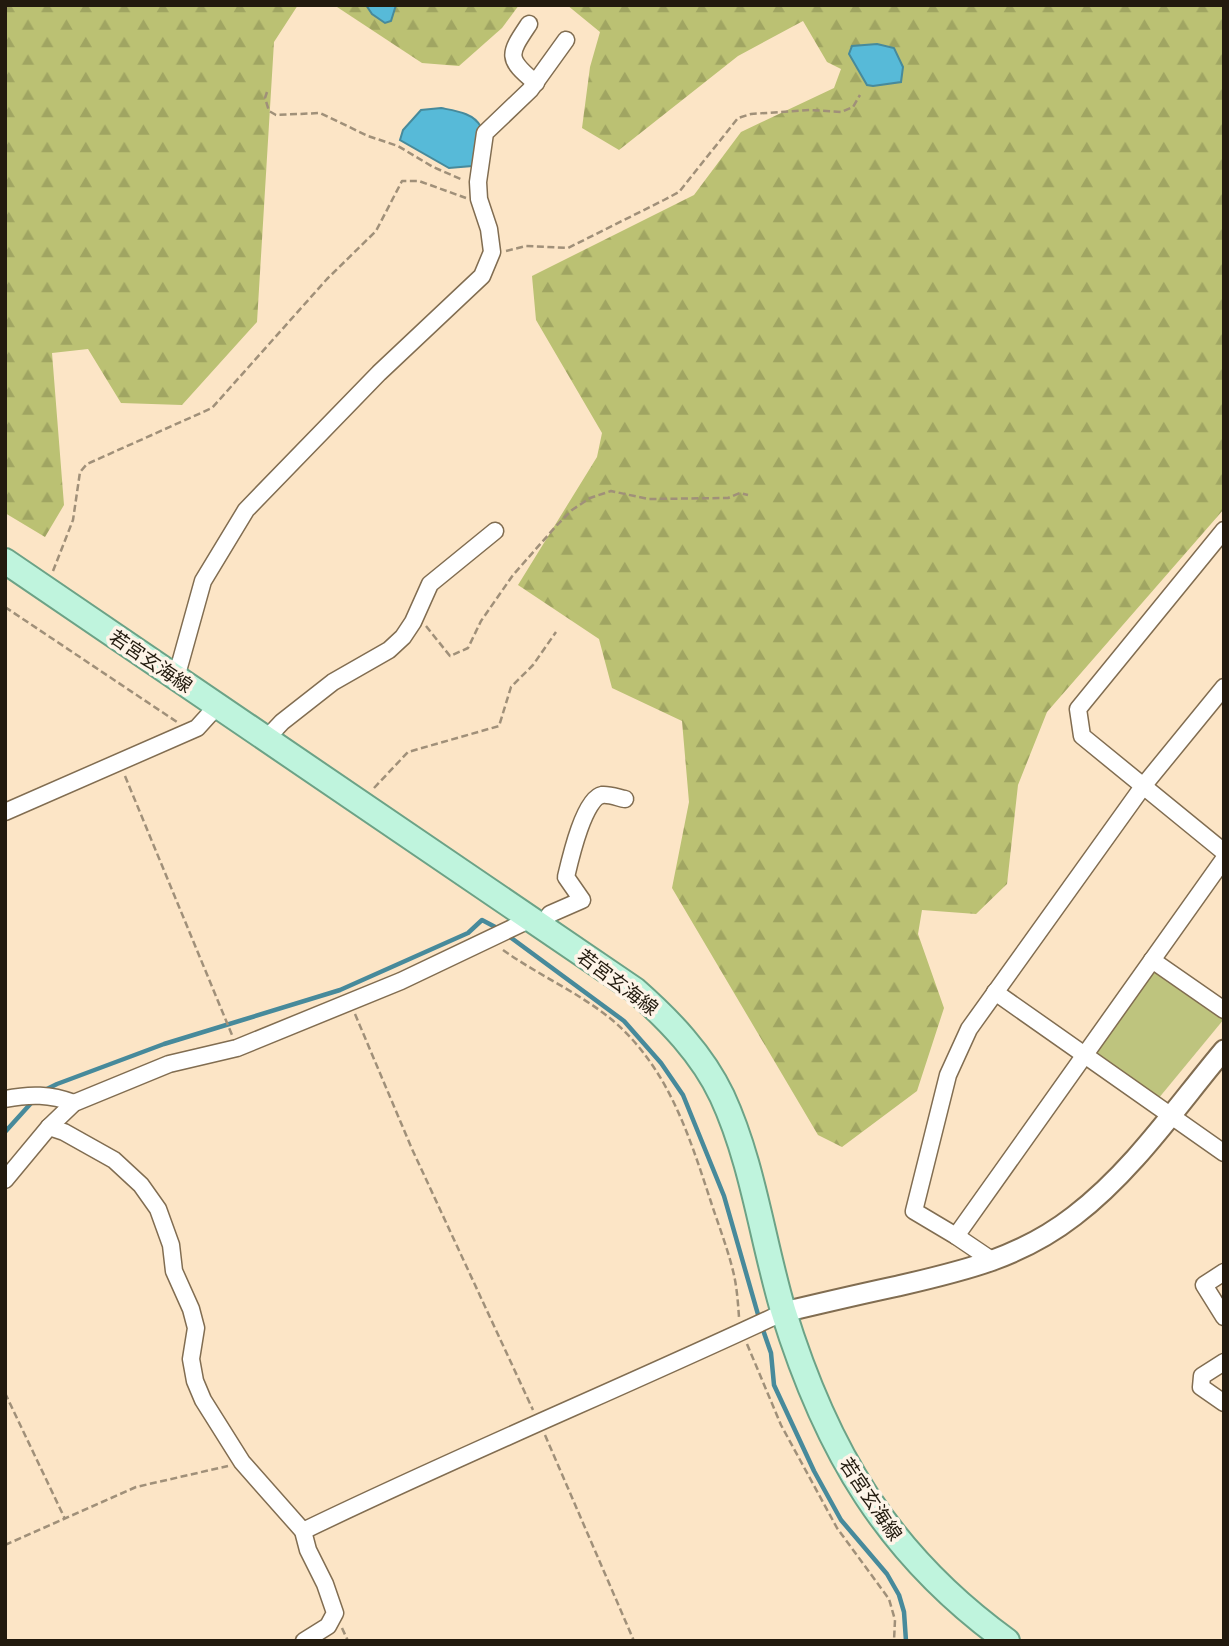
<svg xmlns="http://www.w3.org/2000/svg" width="1229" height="1646" font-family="Helvetica,'Noto Sans JP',sans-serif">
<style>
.forest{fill:url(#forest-firs)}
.green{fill:#bec47e}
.water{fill:#57bad8;stroke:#478a9b;stroke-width:2}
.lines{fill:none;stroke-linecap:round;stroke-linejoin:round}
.stream{stroke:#478a9b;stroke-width:4.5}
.minor-casing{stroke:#816d51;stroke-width:19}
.tertiary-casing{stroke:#816d51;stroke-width:23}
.primary-casing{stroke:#6ca286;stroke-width:28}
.path{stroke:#a09079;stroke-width:2.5;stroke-dasharray:7 3.5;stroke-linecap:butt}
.minor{stroke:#fff;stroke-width:16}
.tertiary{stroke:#fff;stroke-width:19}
.primary{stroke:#bff4dd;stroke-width:24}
.labels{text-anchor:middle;stroke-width:7;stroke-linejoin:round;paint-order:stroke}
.street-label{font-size:19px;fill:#221a0e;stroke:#fef4e8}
</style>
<defs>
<pattern id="forest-firs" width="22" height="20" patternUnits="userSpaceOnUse" patternTransform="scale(1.75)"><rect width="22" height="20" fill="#bbc173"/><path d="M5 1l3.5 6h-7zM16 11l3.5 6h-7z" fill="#a0a562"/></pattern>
</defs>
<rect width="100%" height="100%" fill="#fce5c6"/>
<g class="forest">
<path d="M5,5H298L274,42L257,322L182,405L121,403L88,349L52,353L64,505L45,537L5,513Z"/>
<path d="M334,5H519L502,28L459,66L422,63Z"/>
<path d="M567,5H1224V509L1047,712L1018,785L1007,884L976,914L922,910L918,934L944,1008L917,1091L842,1147L818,1135L672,888L689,802L682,721L612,688L599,639L518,585L597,457L602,433L536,320L532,276L694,195L741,132L834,88L841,69L827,62L803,21L738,56L619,150L582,128L590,67L600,32Z"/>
</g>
<path class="green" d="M1160,970L1224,1016V1019L1158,1099L1097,1054V1048L1152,971Z"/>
<g class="water">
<path d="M366,5H396L391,21L385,23L372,14Z"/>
<path d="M877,44L894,48L903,67L901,82L873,86L867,85L849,54L852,46Z"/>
<path d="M441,108C456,111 474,113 481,127L472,166L449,168L400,140L403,130L421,110Z"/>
</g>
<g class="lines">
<g class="stream">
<path d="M506,934L624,1021L661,1063L683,1095L724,1196L759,1318"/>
<path d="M41,1092L57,1084L164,1044L340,990L468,933L482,920L499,929"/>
<path d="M5,1132L33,1101"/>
<path d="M762,1327L771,1353L774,1385L814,1471L841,1520L887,1574L899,1595L904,1612L906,1641"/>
</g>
<g class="minor-casing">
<g id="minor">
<path d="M529,24C509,54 505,58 536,83"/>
<path d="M1224,530L1078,709L1082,736L1224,852"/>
<path d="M176,678L203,581L246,510L379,373L482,276L492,252L489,229L479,199L478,182L485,133L530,90L566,40"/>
<path d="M1224,687L1144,785L969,1029L948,1075L914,1211L956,1236L1224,859"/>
<path d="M266,739L282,722L333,682L389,650L403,637L413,622L430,584L495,531"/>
<path d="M5,812L197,728L217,706"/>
<path d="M542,926L550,914L582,900L566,877C570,860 584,798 602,795C609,794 619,798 625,799"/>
<path d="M1152,960L1224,1010"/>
<path d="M995,992L1224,1153"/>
<path d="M5,1099C30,1094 50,1094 74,1103"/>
<path d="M49,1127L64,1132L114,1160L141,1185L158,1209L171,1245L174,1271L191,1309L196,1328L191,1359L195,1381L203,1400L242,1462L303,1531L308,1550L325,1584L335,1613L328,1626L304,1641"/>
<path d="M5,1180L49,1127L74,1103L169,1064L237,1048L401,981L531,919"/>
<path d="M956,1236L993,1261"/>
<path d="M1224,1272L1204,1285L1224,1317"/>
<path d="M1224,1362L1202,1376L1201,1387L1224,1403"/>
<path d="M303,1531C462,1454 624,1387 784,1312"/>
</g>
</g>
<g class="tertiary-casing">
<path id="tertiary" d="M784,1312C822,1303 860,1294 898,1286C963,1271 1020,1258 1074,1216C1133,1171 1177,1106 1224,1050"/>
</g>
<g class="primary-casing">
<path id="primary" d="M5,561L635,990C669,1020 702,1054 722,1096C753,1163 762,1239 783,1310C826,1450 887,1554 1007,1641"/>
</g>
<g class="path">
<path d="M267,92L265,98L269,111L276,115L320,113L368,136L398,146L433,167L463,180"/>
<path d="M506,251L526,246L568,248L664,200L679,192L738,118L751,114L810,110L841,112L853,107L860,95"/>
<path d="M53,571L73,520L80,472L87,464L212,408L327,279L376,231L402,181H419L466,198"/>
<path d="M5,607L177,722"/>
<path d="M426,626L450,656L468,648L481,621L513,575L557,525L572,510L590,498L611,491L648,499L728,498L740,493L748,495"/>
<path d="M125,776L232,1035"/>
<path d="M374,788L408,752L499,726L511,687L533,665L556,632"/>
<path d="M503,950C538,975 578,992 611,1019C667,1066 688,1132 710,1199C718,1224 728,1249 734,1275C737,1289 738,1303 739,1317"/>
<path d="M355,1014L412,1149L533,1410"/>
<path d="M747,1344L781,1425L837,1528L889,1599L895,1620L894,1641"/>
<path d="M5,1393L65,1519"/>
<path d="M545,1435L634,1641"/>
<path d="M5,1545L136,1487L228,1466"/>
<path d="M342,1628L348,1641"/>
</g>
<use href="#minor" class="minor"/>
<use href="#tertiary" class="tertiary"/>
<use href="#primary" class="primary"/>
</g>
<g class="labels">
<g class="street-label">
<text transform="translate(151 661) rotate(34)" y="7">若宮玄海線</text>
<text transform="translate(618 982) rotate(37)" y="7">若宮玄海線</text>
<text transform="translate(871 1499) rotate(56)" y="7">若宮玄海線</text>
</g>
</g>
<rect width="1229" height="1646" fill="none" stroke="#221a0e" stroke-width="14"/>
</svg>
